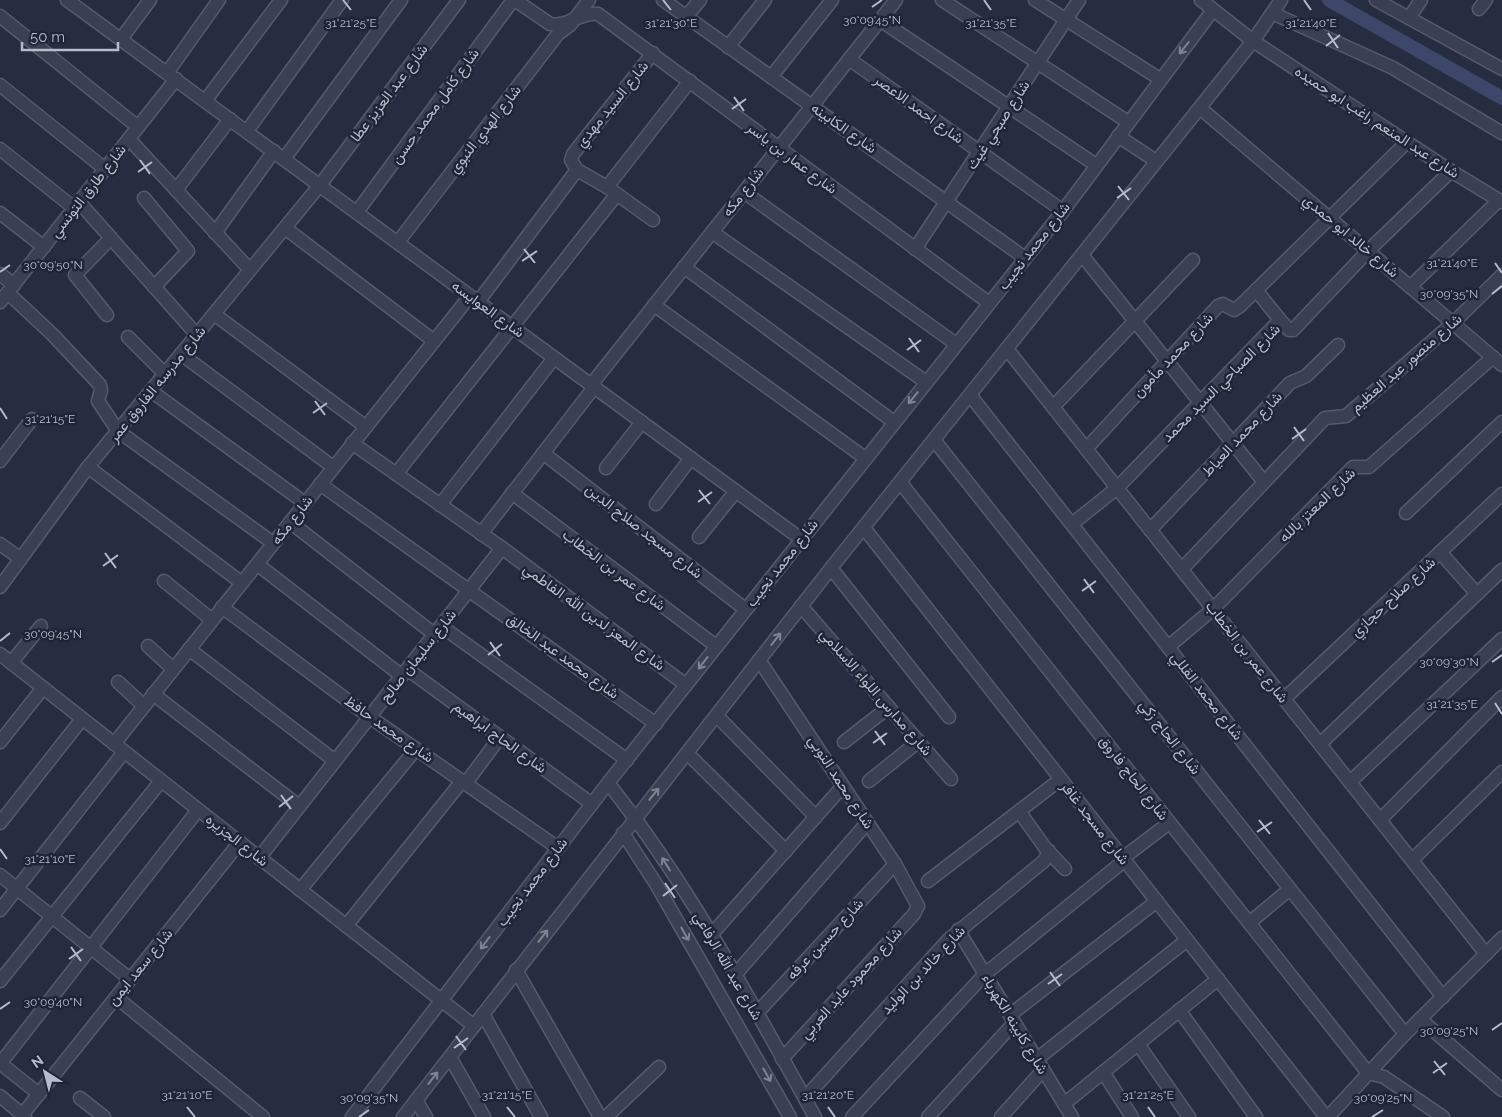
<svg xmlns="http://www.w3.org/2000/svg" width="1502" height="1117" font-family="Raleway,Vazirmatn,sans-serif">
<style>
.lines{fill:none;stroke-linecap:round;stroke-linejoin:round}
.canal{stroke:#3c4769;stroke-width:14}
.street-casing{stroke:#555b6b;stroke-width:15}
.street{stroke:#3a4051;stroke-width:12}
.oneway{stroke:#7f8494}
.ticks{fill:none;stroke:#b7bbcb;stroke-width:2}
.labels{text-anchor:middle;stroke-width:5;stroke-linejoin:round;paint-order:stroke}
.street-label{font-size:15px;fill:#b7bbcb;stroke:#1f2536}
.ticks-label{font-size:12px;text-anchor:middle;fill:#b7bbcb;stroke:#1f2536;stroke-width:5;stroke-linejoin:round;paint-order:stroke}
</style>
<rect width="100%" height="100%" fill="#262d41"/>
<g class="lines">
<path class="canal" d="M1329,0L1502,98"/>
<g class="street-casing">
<g id="street">
<path d="M67,0L801,539"/>
<path d="M515,0L550,24C567,28 581,11 598,14L989,303"/>
<path d="M663,0L1025,258"/>
<path d="M942,0L1128,122"/>
<path d="M1035,0L1160,79"/>
<path d="M1201,0L1253,41L1451,171L1502,202"/>
<path d="M1376,0L1502,69"/>
<path d="M1479,9L1486,0"/>
<path d="M1272,13L1393,68L1502,133"/>
<path d="M0,16L138,127"/>
<path d="M686,17L700,0"/>
<path d="M1409,18L1421,0"/>
<path d="M880,20L1096,165"/>
<path d="M121,39L150,0"/>
<path d="M728,47L765,0"/>
<path d="M849,59L1063,211"/>
<path d="M167,73L219,0"/>
<path d="M771,77L832,0"/>
<path d="M0,85L105,169"/>
<path d="M205,101L281,0"/>
<path d="M1200,108L1502,365"/>
<path d="M247,131L342,0"/>
<path d="M1118,136L1156,161"/>
<path d="M129,139L250,270"/>
<path d="M0,149L74,208"/>
<path d="M284,159L401,0"/>
<path d="M577,170L607,187L653,220"/>
<path d="M607,187L690,81"/>
<path d="M176,190L230,119"/>
<path d="M744,192L956,344"/>
<path d="M144,198L188,251L154,287"/>
<path d="M79,202L197,335"/>
<path d="M357,212L513,0"/>
<path d="M0,213L44,247"/>
<path d="M285,228L434,341"/>
<path d="M712,232L926,382"/>
<path d="M215,233L274,151"/>
<path d="M398,242L558,34L570,25L589,0"/>
<path d="M915,249L1079,0"/>
<path d="M1082,255L1264,482"/>
<path d="M684,267L894,422"/>
<path d="M0,274L14,285"/>
<path d="M1410,287L1499,200"/>
<path d="M1256,290L1280,320"/>
<path d="M8,293L52,334L100,385L101,390L98,401L118,431L273,543"/>
<path d="M0,302L176,79"/>
<path d="M478,302L577,170L571,160L573,154L653,53"/>
<path d="M654,305L865,458"/>
<path d="M214,314L366,427"/>
<path d="M107,315L75,275L111,238"/>
<path d="M128,337L165,374"/>
<path d="M1007,349L1486,954"/>
<path d="M181,354L333,467"/>
<path d="M591,385L896,0"/>
<path d="M151,391L305,503"/>
<path d="M970,395L1443,997"/>
<path d="M1053,407L1193,260"/>
<path d="M934,440L1405,1034"/>
<path d="M352,443L502,548L686,685"/>
<path d="M1086,449L1218,306L1223,304L1234,310L1240,306L1407,142"/>
<path d="M543,453L745,609"/>
<path d="M0,461L32,419"/>
<path d="M88,467L242,583"/>
<path d="M606,468L642,422"/>
<path d="M396,474L617,194"/>
<path d="M900,482L1368,1073L1384,1077L1443,1117"/>
<path d="M320,484L656,724"/>
<path d="M512,493L716,646"/>
<path d="M656,504L691,458"/>
<path d="M440,505L554,358"/>
<path d="M1406,513L1502,422"/>
<path d="M290,522L434,634"/>
<path d="M1072,524L1117,488L1280,320L1289,330H1293L1368,251L1451,171"/>
<path d="M864,528L1326,1117"/>
<path d="M1150,530L1290,383L1306,376L1338,345"/>
<path d="M481,534L595,386"/>
<path d="M699,537L736,491"/>
<path d="M0,544L21,559"/>
<path d="M1440,552L1477,594"/>
<path d="M257,564L402,676"/>
<path d="M831,568L949,717"/>
<path d="M1182,569L1325,418L1346,416L1453,323L1502,275"/>
<path d="M164,581L212,620"/>
<path d="M0,587L88,467L320,185L459,0"/>
<path d="M801,606L951,779"/>
<path d="M222,607L370,717L558,848"/>
<path d="M441,626L627,760"/>
<path d="M148,646L173,669"/>
<path d="M1168,647L1213,609L1353,467H1369L1493,357"/>
<path d="M189,649L335,761"/>
<path d="M0,654L474,1026"/>
<path d="M759,660L895,864L918,906L914,914L782,1059"/>
<path d="M11,663L41,626"/>
<path d="M407,669L592,804"/>
<path d="M118,682L144,706"/>
<path d="M153,694L299,806"/>
<path d="M1284,699L1502,494"/>
<path d="M717,716L816,817"/>
<path d="M0,742L43,688"/>
<path d="M844,742L889,707"/>
<path d="M114,744L470,296"/>
<path d="M1320,744L1502,570"/>
<path d="M687,753L786,851"/>
<path d="M869,781L919,741"/>
<path d="M1350,782L1502,639"/>
<path d="M466,783L500,737"/>
<path d="M608,783C689,885 752,1003 815,1117"/>
<path d="M1019,811L1046,849L1065,869"/>
<path d="M1380,820L1502,697"/>
<path d="M0,823L82,719"/>
<path d="M623,833L656,884L790,1117"/>
<path d="M259,858L502,548"/>
<path d="M1123,858L1169,823"/>
<path d="M1412,860L1502,772"/>
<path d="M0,875L130,979"/>
<path d="M928,881L1061,779"/>
<path d="M300,890L416,749"/>
<path d="M0,910L124,752"/>
<path d="M1249,923L1290,889"/>
<path d="M346,926L462,781"/>
<path d="M958,930L1072,1117"/>
<path d="M711,935L843,786"/>
<path d="M516,970L600,1117"/>
<path d="M734,976L867,823"/>
<path d="M0,981L161,781"/>
<path d="M116,997L263,1117"/>
<path d="M1179,1010L1256,1117"/>
<path d="M483,1014L541,1117"/>
<path d="M756,1014L895,864"/>
<path d="M1010,1015L1157,901"/>
<path d="M1420,1019L1502,1090"/>
<path d="M1138,1044L1189,1117"/>
<path d="M450,1057L484,1117"/>
<path d="M1037,1059L1187,940"/>
<path d="M0,1063L39,1094"/>
<path d="M0,1064L198,810"/>
<path d="M1103,1072L1132,1117"/>
<path d="M0,1096L25,1117"/>
<path d="M80,1098L104,1117"/>
<path d="M805,1098L948,940L1044,861L1049,851"/>
<path d="M416,1100L426,1117"/>
<path d="M1064,1104L1218,979"/>
<path d="M22,1115L240,842"/>
<path d="M352,1117L608,783L1063,211L1213,10"/>
<path d="M403,1117L831,568L1253,41L1281,0"/>
<path d="M606,1117L659,1067"/>
<path d="M852,1117L985,974L1125,860"/>
<path d="M928,1117L1014,1023"/>
<path d="M1001,1117L1043,1070"/>
<path d="M1328,1117L1405,1034L1502,938"/>
</g>
</g>
<use href="#street" class="street"/>
</g>
<defs><path id="oneway-shaft" d="M-6 0H5M1.5-3L5.5 0L1.5 3" fill="none" stroke-width="1.6" stroke-linecap="round" stroke-linejoin="round" transform="scale(1.25)"/></defs>
<g class="oneway">
<use href="#oneway-shaft" transform="translate(1184 48) rotate(128)"/>
<use href="#oneway-shaft" transform="translate(913 398) rotate(129)"/>
<use href="#oneway-shaft" transform="translate(776 639) rotate(-52)"/>
<use href="#oneway-shaft" transform="translate(703 663) rotate(128)"/>
<use href="#oneway-shaft" transform="translate(654 794) rotate(-51)"/>
<use href="#oneway-shaft" transform="translate(666 864) rotate(-122)"/>
<use href="#oneway-shaft" transform="translate(685 934) rotate(60)"/>
<use href="#oneway-shaft" transform="translate(543 936) rotate(-52)"/>
<use href="#oneway-shaft" transform="translate(485 943) rotate(127)"/>
<use href="#oneway-shaft" transform="translate(767 1075) rotate(60)"/>
<use href="#oneway-shaft" transform="translate(433 1078) rotate(-52)"/>
</g>
<path class="ticks" d="M343,0L351,10M663,0L671,10M984,0L991,10M1304,0L1311,10M872,7L882,0M1328,33L1338,48M1326,46L1340,35M734,97L744,111M732,109L746,99M140,160L150,174M138,172L152,162M1118,186L1129,200M1117,198L1131,188M524,249L535,263M522,261L537,251M1495,263L1502,273M0,272L10,265M1492,294L1502,286M909,338L919,352M907,350L921,340M315,401L325,415M0,408L7,419M313,413L327,403M1294,427L1304,441M1292,439L1306,429M699,490L710,504M698,502L712,492M105,553L116,568M103,566L118,555M1084,579L1094,593M1082,591L1096,581M0,641L10,633M490,642L500,656M488,655L502,644M1492,662L1502,655M1495,703L1502,714M875,731L885,745M873,743L887,733M281,795L291,809M279,807L293,796M1259,820L1270,834M1257,832L1272,822M0,849L7,859M665,883L675,898M663,896L677,885M71,947L81,961M69,959L83,949M1050,972L1060,986M1048,984L1062,974M0,1009L10,1002M1492,1030L1502,1023M456,1036L466,1050M454,1048L468,1038M1434,1061L1445,1075M1433,1073L1447,1063M187,1107L195,1117M507,1107L515,1117M828,1107L835,1117M1148,1107L1155,1117M359,1117L369,1110M1372,1117L1383,1110"/>
<g class="labels">
<g class="street-label">
<text transform="translate(389 93) rotate(-53)" y="5">شارع عبد العزيز عطا</text>
<text transform="translate(612 104) rotate(-51)" y="5">شارع السيد مهدي</text>
<text transform="translate(435 106) rotate(-54)" y="5">شارع كامل محمد حسن</text>
<text transform="translate(919 109) rotate(36)" y="5">شارع احمد الاعصر</text>
<text transform="translate(1377 122) rotate(33)" y="5">شارع عبد المنعم راغب ابو حميده</text>
<text transform="translate(998 125) rotate(-57)" y="5">شارع صبحي غيث</text>
<text transform="translate(844 128) rotate(35)" y="5">شارع الكابينه</text>
<text transform="translate(485 129) rotate(-52)" y="5">شارع الهدي النبوي</text>
<text transform="translate(792 158) rotate(37)" y="5">شارع عمار بن ياسر</text>
<text transform="translate(88 191) rotate(-52)" y="5">شارع طارق التونسي</text>
<text transform="translate(743 192) rotate(-52)" y="5">شارع مكه</text>
<text transform="translate(1351 236) rotate(40)" y="5">شارع خالد ابو حمدي</text>
<text transform="translate(1034 246) rotate(-52)" y="5">شارع محمد نجيب</text>
<text transform="translate(488 309) rotate(36)" y="5">شارع العوايسه</text>
<text transform="translate(1173 355) rotate(-47)" y="5">شارع محمد مأمون</text>
<text transform="translate(1406 363) rotate(-41)" y="5">شارع منصور عبد العظيم</text>
<text transform="translate(1221 383) rotate(-45)" y="5">شارع الصباحي السيد محمد</text>
<text transform="translate(157 384) rotate(-51)" y="5">شارع مدرسه الفاروق عمر</text>
<text transform="translate(1242 434) rotate(-47)" y="5">شارع محمد العياط</text>
<text transform="translate(1317 505) rotate(-44)" y="5">شارع المعتز بالله</text>
<text transform="translate(292 520) rotate(-52)" y="5">شارع مكه</text>
<text transform="translate(644 531) rotate(38)" y="5">شارع مسجد صلاح الدين</text>
<text transform="translate(782 563) rotate(-52)" y="5">شارع محمد نجيب</text>
<text transform="translate(614 570) rotate(37)" y="5">شارع عمر بن الخطاب</text>
<text transform="translate(1393 597) rotate(-43)" y="5">شارع صلاح حجازي</text>
<text transform="translate(594 617) rotate(36)" y="5">شارع المعز لدين الله الفاطمي</text>
<text transform="translate(1247 652) rotate(52)" y="5">شارع عمر بن الخطاب</text>
<text transform="translate(418 656) rotate(-52)" y="5">شارع سليمان صالح</text>
<text transform="translate(563 656) rotate(36)" y="5">شارع محمد عبد الخالق</text>
<text transform="translate(876 692) rotate(49)" y="5">شارع مدارس اللواء الاسلامي</text>
<text transform="translate(1207 696) rotate(52)" y="5">شارع محمد القللي</text>
<text transform="translate(389 729) rotate(35)" y="5">شارع محمد حافظ</text>
<text transform="translate(500 737) rotate(36)" y="5">شارع الحاج ابراهيم</text>
<text transform="translate(1170 737) rotate(52)" y="5">شارع الحاج زكي</text>
<text transform="translate(1134 778) rotate(52)" y="5">شارع الحاج فاروق</text>
<text transform="translate(841 782) rotate(57)" y="5">شارع محمد النوبي</text>
<text transform="translate(1095 823) rotate(52)" y="5">شارع مسجد غافر</text>
<text transform="translate(237 840) rotate(38)" y="5">شارع الجزيره</text>
<text transform="translate(532 882) rotate(-53)" y="5">شارع محمد نجيب</text>
<text transform="translate(825 939) rotate(-47)" y="5">شارع حسين عرفه</text>
<text transform="translate(728 966) rotate(60)" y="5">شارع عبد الله الرفاعي</text>
<text transform="translate(140 967) rotate(-51)" y="5">شارع سعد ايمن</text>
<text transform="translate(923 970) rotate(-47)" y="5">شارع خالد بن الوليد</text>
<text transform="translate(851 983) rotate(-48)" y="5">شارع محمود عايد العربي</text>
<text transform="translate(1015 1024) rotate(59)" y="5">شارع كابينه الكهرباء</text>
</g>
</g>
<g class="ticks-label">
<text x="872" y="24">30°09'45"N</text>
<text x="351" y="27">31°21'25"E</text>
<text x="671" y="27">31°21'30"E</text>
<text x="991" y="27">31°21'35"E</text>
<text x="1311" y="27">31°21'40"E</text>
<text x="1452" y="267">31°21'40"E</text>
<text x="53" y="269">30°09'50"N</text>
<text x="1449" y="298">30°09'35"N</text>
<text x="50" y="423">31°21'15"E</text>
<text x="53" y="638">30°09'45"N</text>
<text x="1449" y="666">30°09'30"N</text>
<text x="1452" y="708">31°21'35"E</text>
<text x="50" y="863">31°21'10"E</text>
<text x="53" y="1006">30°09'40"N</text>
<text x="1449" y="1035">30°09'25"N</text>
<text x="187" y="1099">31°21'10"E</text>
<text x="507" y="1099">31°21'15"E</text>
<text x="828" y="1099">31°21'20"E</text>
<text x="1148" y="1099">31°21'25"E</text>
<text x="369" y="1102">30°09'35"N</text>
<text x="1383" y="1102">30°09'25"N</text>
</g>
<g transform="translate(45 1072) rotate(324)" stroke="#1f2536" stroke-width="4" paint-order="stroke">
<path d="M0-4L9 19L0 12L-9 19Z" fill="#b7bbcb"/>
<text y="-8" font-size="14" font-weight="bold" text-anchor="middle" fill="#b7bbcb">N</text>
</g>
<path d="M22 42v8h96v-8" fill="none" stroke="#b7bbcb" stroke-width="2.5"/>
<text x="30" y="42" font-size="15" fill="#b7bbcb" stroke="#1f2536" stroke-width="4" paint-order="stroke">50 m</text>
</svg>
